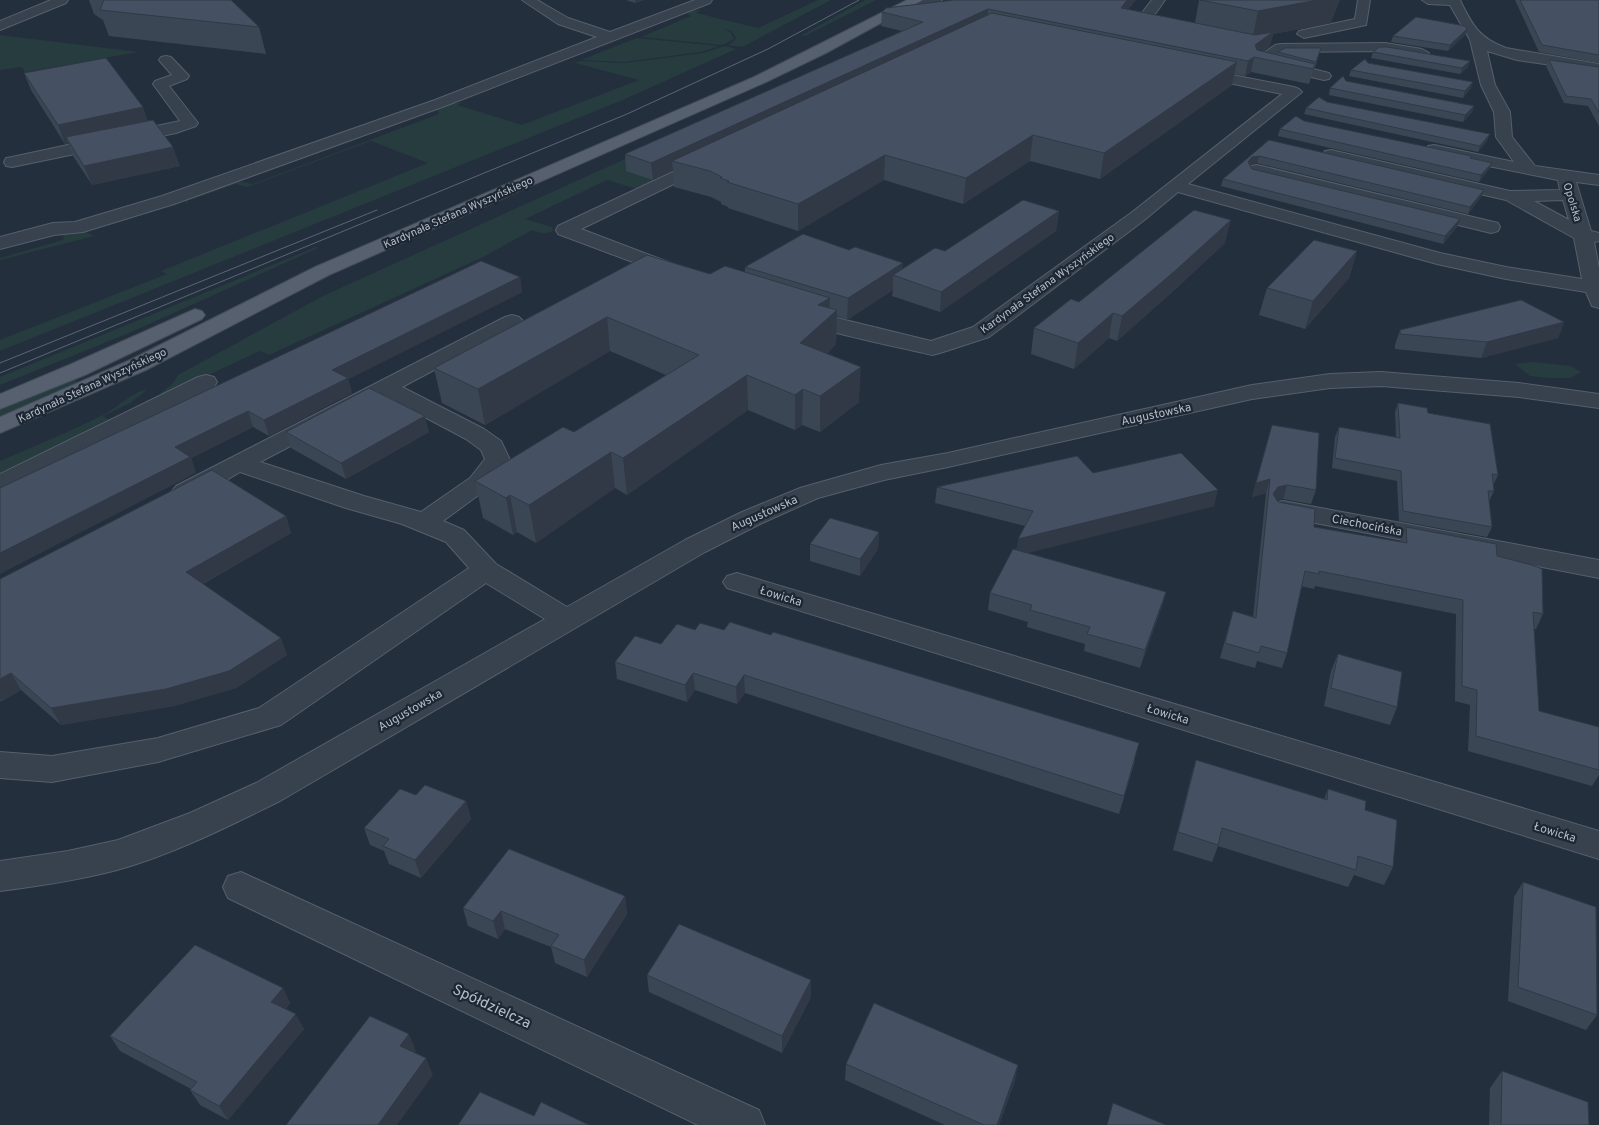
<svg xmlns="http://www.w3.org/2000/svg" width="1599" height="1125" font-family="Overpass,sans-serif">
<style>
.green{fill:#263c3f}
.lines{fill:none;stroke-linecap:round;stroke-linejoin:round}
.minor-casing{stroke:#565f6c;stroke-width:2}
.major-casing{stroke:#414a57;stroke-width:2}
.minor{fill:#38414e;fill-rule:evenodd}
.major{fill:#56606e;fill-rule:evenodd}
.tram{stroke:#5a6575;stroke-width:1}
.wall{fill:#3b4654}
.shaded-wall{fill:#303945}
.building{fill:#455162;stroke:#303945}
.labels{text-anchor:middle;stroke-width:4.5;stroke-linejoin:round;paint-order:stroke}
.far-street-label{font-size:11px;fill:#b4bcc9;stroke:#1d2633}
.street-label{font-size:12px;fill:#b4bcc9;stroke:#1d2633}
.near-street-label{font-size:15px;fill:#b4bcc9;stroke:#1d2633}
</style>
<rect width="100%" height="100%" fill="#242f3e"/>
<g class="green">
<path d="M818,0H831L742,47L728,45L735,40L736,37L731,31L724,28L731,33L734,39L722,45L641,37L691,16L687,13L690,11L702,10L696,13L758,28Z"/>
<path d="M865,0H876L805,36L802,35Z"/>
<path d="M0,35L138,52L25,72L22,67L0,70Z"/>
<path d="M637,38L719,46L701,52L624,62L581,60Z"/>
<path d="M725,46L736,49L625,99L0,351V340L167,274L161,271L428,163L371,141L247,187L236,184L187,201L188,204L185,202L187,199L237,181L253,184L439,114L437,110L453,103H463L457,105L522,125L639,80L575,63L580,61L624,63L703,53Z"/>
<path d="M742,106L645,176L659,179L637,189L607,180L525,219L552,227L553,231C545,235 540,233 532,230L483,257L269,355L260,351L149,403L173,383L178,375L323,296Z"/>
<path d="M110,223L111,224L84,231L94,236L0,260V258L63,240L64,234Z"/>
<path d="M316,247L318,248L129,333L0,385V377Z"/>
<path d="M1533,362L1571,366L1581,372L1570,378H1549L1530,376L1515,364Z"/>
<path d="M75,380L78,383L0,418V410L69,381Z"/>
<path d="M148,389L130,403L103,416L111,421L0,473V461C35,446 71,431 105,414C119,406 133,392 148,389Z"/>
</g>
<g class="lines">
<g class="minor-casing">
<g id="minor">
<path d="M51,0H68L66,3L0,30V21Z"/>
<path d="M522,0H537L568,18L610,32L695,0H712L710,3L445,106L174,204L83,232L54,235L0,249V237L53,223L75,222L162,196L435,100L597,37L558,24Z"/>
<path d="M909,0H942C936,6 918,7 910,5L908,2Z"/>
<path d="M1152,0H1165L1155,14L1157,21L1181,26L1183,29L1181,32L1176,33L1147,27L1141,14Z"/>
<path d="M1358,0H1370L1366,25L1304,38L1297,34L1299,31L1355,19Z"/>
<path d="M1422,0H1460C1472,25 1479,38 1506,48L1599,64V72L1517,60L1487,51L1495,85L1510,112L1512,137L1535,166L1599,175V185L1576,182L1591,231L1599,233V241L1594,242L1599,268V308L1592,306L1586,292L1506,279L1437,264L1178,192L1143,221L989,337L940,353L932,355C910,349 798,328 790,315L793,311L800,309L931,341L973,327L1131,213L1282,94L1191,75L1189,72L1191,69L1196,68L1294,87L1299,89L1302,92L1188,184L1440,253L1506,267L1582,279L1574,238L1506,200L1331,160L1325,159L1323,155L1325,151L1331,150L1510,191L1560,190L1558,180L1428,154L1426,150L1428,146L1434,145L1514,162L1496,137L1494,112L1481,85L1470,40L1450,5L1428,4ZM1563,200L1569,220L1534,201Z"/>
<path d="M1385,43L1422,49L1429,53L1422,57L1385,51L1283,52L1272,59L1329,73L1331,76L1329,79L1324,80L1255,64L1253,61L1275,45L1280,44Z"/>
<path d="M166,56L171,57L189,76L187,79L169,86L198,123L196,126L176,133L12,167L6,166L4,162L6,158L12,157L180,121L153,84L155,81L172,75L159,60L161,57Z"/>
<path d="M707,156L713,157L715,161L713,165L581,229L684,268L687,272L684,276L677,278L670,276L558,234L556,230L558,226Z"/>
<path d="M1257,165L1498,223L1500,227L1498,231L1491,233L1251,174L1248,170L1251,166Z"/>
<path d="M512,315L519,317L523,321L519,325L402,387L484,429L501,441L510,460L488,488L443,521L464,530L496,564L567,607L685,540L742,512L800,488L881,465L948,453L1252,385L1330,374L1381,372L1519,383L1599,394V408L1519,397L1381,386L1330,388L1252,399L948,467L884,480L818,498L760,524L705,552L280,801C227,827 174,854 117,870C79,880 39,886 0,891V861L68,851L118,840L190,813L256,783L545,619L486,583L281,725L158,762L52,782L0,778V752L52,756L158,738L259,708L469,568L446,542L402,524L346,508L240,472C222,482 197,502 176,496L172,491L176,486L505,317ZM385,396L466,439L481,450L485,459L470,478L421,512L364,496L260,462Z"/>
<path d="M206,375L214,377L217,382L214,387L9,489L0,492V474L198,377Z"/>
<path d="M1283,501L1599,560V578L1274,515L1270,509L1274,503Z"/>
<path d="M737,573L1599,831V859L727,588L723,582L727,576Z"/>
<path d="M241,872L759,1110L765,1125H698L228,898L223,887L228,876Z"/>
</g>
</g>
<g class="major-casing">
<g id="major">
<path d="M907,0H923L826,53L764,83L329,275L146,370L0,433V417L130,360L315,267L754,77Z"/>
<path d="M195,309L202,311L205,315L202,319L85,375L0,409V394L69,365Z"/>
</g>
</g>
<use href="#minor" class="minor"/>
<use href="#major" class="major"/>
<g class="tram">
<path d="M0,363L377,210"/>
<path d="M0,373L627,114L768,49L859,0"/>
</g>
</g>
<g class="wall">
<path d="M89,0H231L259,27L266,54L109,36L103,20L94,14Z"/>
<path d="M626,0H644L635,3Z"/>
<path d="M954,0H1136L1128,9L1195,23L1199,0L1331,23L1273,34L1270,46L1263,52L1277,55L1278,52L1321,48L1315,68L1314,67L1309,84L1251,72L1245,76L1235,74L1232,85L1100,179L1030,161L963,204L884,180L798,231L728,208V207L721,204V202L711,197L674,187L673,170L653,180L626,171L625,154L902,31L881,26L882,12Z"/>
<path d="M1515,0H1599V63L1539,52Z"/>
<path d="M1467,29L1465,35L1448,51L1391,42L1393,36Z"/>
<path d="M1373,52L1468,67L1460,74L1371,58Z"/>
<path d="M1549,60L1599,67V126L1588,106L1564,103L1546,66Z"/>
<path d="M1368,63L1471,88L1463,98L1349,76L1351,70Z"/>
<path d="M24,73L148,121L180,166L92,185L73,156L68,143L65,144L31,90Z"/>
<path d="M1346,81L1474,106L1472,112L1463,122L1329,95L1330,88Z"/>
<path d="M1327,102L1487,141L1478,152L1304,114L1306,108Z"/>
<path d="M1304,121L1492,163L1489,169L1479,182L1278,136L1280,129Z"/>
<path d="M1269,140L1481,197L1468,214L1257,163L1251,164L1250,165L1252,169L1460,219L1457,227L1443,244L1221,186L1223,179Z"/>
<path d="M1059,211L1056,231L940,312L892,296L893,290L847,320L837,316L836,344L826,354L859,402L820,432L802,425L795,430L748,410L627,495L615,488L536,543L517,532L513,535L483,518L475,481L574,432L666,375L610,351L485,425L442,403L434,368L710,274L745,272V267L902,270L945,251Z"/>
<path d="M1225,243L1170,294L1117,341L1109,338L1074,369L1031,354L1034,328Z"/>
<path d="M1357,251L1349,278L1305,329L1259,315L1267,288Z"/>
<path d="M520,277L522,292L348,379L352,393L269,436L253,427L191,458L196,473L0,488Z"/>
<path d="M1564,322L1558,338L1481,358L1395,349V345L1400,330Z"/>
<path d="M1398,403L1428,413L1498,475L1493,485L1494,491L1489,501L1492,527L1487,537L1399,521L1397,481L1332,468L1335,437L1339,427L1396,437L1395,412Z"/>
<path d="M1272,425L1316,490L1311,504L1283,499L1277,500L1278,502L1314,527L1400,542L1406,527L1497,556L1543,614L1536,629H1534L1539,711L1599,732V775L1592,786L1468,751L1470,705L1455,701L1456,614L1315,586L1314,589L1301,586L1287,653L1282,668L1257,661L1255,668L1220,658L1233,611L1253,617L1266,493L1252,497Z"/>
<path d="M286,432H429L346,479L291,448Z"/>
<path d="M1093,473L1214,506L1027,553L1166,592L1161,609L1140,668L1084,651L1085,644L1027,627L1028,622L988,610L990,593L1016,550L1025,526L935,503L937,487Z"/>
<path d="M286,516L291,533L203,584L287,655L236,688L174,706L61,725L21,690L2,701H0V579Z"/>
<path d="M879,532L878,549L860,576L810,561V544Z"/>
<path d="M695,630L1135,761L1119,814L745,693L737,704L695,690L687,702L617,679L615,662L661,644Z"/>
<path d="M1338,654L1397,707L1390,725L1324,706L1331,671Z"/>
<path d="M1196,760L1324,799L1328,789L1365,810L1393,867L1384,885L1354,875L1348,887L1218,846L1212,862L1173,850L1191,777Z"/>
<path d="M416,795L466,801L471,819L421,878L389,864L384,851L370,845L364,828Z"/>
<path d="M1523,882L1597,1015L1586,1030L1508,1001L1514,897Z"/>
<path d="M625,896L627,914L587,977L555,963L551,947L505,929L498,939L468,926L463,908Z"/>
<path d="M647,975L811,997L782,1053L649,992Z"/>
<path d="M283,988L290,1003L286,1009L304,1029L228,1120L200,1105L190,1090L191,1089L120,1051L110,1036Z"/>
<path d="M846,1064L1015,1081L999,1125H945L845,1080Z"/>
<path d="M1502,1071L1589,1125H1489L1490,1088Z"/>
</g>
<g class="shaded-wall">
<path d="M635,0H644L635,3Z"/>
<path d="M1127,0H1136L1118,22L1121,8Z"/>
<path d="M1318,0H1340L1331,23L1273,34L1270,46L1255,57H1254L1251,72L1245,76L1258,11Z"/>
<path d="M988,9L987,23L672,161L673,170L653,180L651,163Z"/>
<path d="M1467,29L1465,35L1448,51L1450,45Z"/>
<path d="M1470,61L1468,67L1460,74L1462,68Z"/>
<path d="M1237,62L1232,85L1100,179L1104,153Z"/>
<path d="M1473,82L1471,88L1463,98L1465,91Z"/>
<path d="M1474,106L1472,112L1463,122L1465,115Z"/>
<path d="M143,107L150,126L66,137L68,143L65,144L58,125Z"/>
<path d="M1490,134L1487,141L1478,152L1480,146Z"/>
<path d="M1033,135L1030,161L963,204L966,178Z"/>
<path d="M173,147L180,166L92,185L84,166Z"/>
<path d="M885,155L884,180L798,231V204Z"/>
<path d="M1259,156L1257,163L1251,164L1246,169L1248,162L1252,157Z"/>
<path d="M1492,163L1489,169L1479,182L1481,175Z"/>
<path d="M1484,190L1481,197L1468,214L1470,207Z"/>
<path d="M1059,211L1056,231L940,312L941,292Z"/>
<path d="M1460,219L1457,227L1443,244L1445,236Z"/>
<path d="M1231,220L1225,243L1170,294L1117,341L1122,316Z"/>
<path d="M1357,251L1349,278L1305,329L1313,301Z"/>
<path d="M903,263L902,278L893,275V290L847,320L848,298Z"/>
<path d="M520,277L522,292L348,379L352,393L269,436L264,420L332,370Z"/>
<path d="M830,298L829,317L837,310L836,344L800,378V343L818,305Z"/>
<path d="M1113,313L1109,338L1074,369L1078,343Z"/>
<path d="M607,317L610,351L485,425L478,389Z"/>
<path d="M1564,322L1558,338L1481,358L1487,342Z"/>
<path d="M861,367L859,402L820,432V396Z"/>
<path d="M747,375L748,410L627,495L623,458Z"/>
<path d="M803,389L802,425L795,430V395Z"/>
<path d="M248,411L253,427L191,458L196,473L0,574V553L175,447Z"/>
<path d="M425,416L429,432L346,479L341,463Z"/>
<path d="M611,452L615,488L536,543L529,505Z"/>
<path d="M1270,479L1266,493L1252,497L1256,483Z"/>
<path d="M1287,485L1283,499L1274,501L1273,494L1278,487Z"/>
<path d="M1218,490L1214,506L1016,556L1018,539Z"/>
<path d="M510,495L517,532L513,535L506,498Z"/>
<path d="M286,516L291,533L193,589L186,572Z"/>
<path d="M879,532L878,549L860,576V559Z"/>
<path d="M1166,592L1161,609L1140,668L1145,650Z"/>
<path d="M281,638L287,655L236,688L174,706L61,725L51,708Z"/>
<path d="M11,673L21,690L2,701L0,699V679Z"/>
<path d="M693,673L695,690L687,702L685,685Z"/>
<path d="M744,675L745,693L737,704L736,687Z"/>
<path d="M466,801L471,819L421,878L415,860Z"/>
<path d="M625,896L627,914L587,977L584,960Z"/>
<path d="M501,911L505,929L498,939L493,921Z"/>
<path d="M811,980V997L782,1053V1036Z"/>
<path d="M283,988L290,1003L279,1017L271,1002Z"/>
<path d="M296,1014L304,1029L228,1120L219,1106Z"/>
<path d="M409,1034L416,1051L407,1063L400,1046Z"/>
<path d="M426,1058L433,1075L397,1125H378Z"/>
<path d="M1018,1065L1015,1081L999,1125H997Z"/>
</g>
<g class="building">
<path d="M104,0H231L259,27L100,10Z"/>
<path d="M954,0H1127L1121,8L1255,35L1273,32L1255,45L1257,50L1315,64L1313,69L1254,57L1248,61L988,9L651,163L625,154L923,22L882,12L886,8Z"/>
<path d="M1200,0H1318L1258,11Z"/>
<path d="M1520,0H1599V55L1542,45Z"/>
<path d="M992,13L1237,62L1104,153L1033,135L966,178L885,155L798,204L727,182L729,181L720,178L722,177L710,171L672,161Z"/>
<path d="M1416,17L1465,26L1467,29L1450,45L1393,36Z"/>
<path d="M1379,47H1387L1470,61L1462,68L1373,52Z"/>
<path d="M1285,48H1321L1316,62L1278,52Z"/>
<path d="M106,58L143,107L58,125L24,73Z"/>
<path d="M1365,59L1368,63L1473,82L1465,91L1351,70Z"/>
<path d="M1549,60L1599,67V113L1591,99L1566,96Z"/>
<path d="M1343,76L1346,81L1474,106L1465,115L1330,88Z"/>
<path d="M1319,97L1327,102L1490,134L1480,146L1306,108Z"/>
<path d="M1296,116L1304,121L1471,156L1470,158L1492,163L1481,175L1280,129Z"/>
<path d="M153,120L173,147L84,166L66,137Z"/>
<path d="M1269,140L1484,190L1470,207L1259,156L1252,157L1248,162L1252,169L1460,219L1445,236L1223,179Z"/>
<path d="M1023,200L1059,211L941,292L893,275L935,248L945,251Z"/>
<path d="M1194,210L1231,220L1176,270L1122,316L1113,313L1078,343L1034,328L1071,299L1079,302Z"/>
<path d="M803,234L849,250L855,247L903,263L848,298L745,267Z"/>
<path d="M1314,240L1357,251L1313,301L1267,288Z"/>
<path d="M647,255L710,274L725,266L830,298L818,305L837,310L800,343L861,367L820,396L803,389L795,395L747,375L623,458L611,452L529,505L510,495L506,498L475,481L563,427L574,432L699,355L607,317L478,389L434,368Z"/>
<path d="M481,261L520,277L332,370L348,378L264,420L248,411L175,447L190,457L0,553V488Z"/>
<path d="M1521,300L1564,322L1487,342L1400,334V330Z"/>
<path d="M369,388L425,416L341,463L286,432Z"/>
<path d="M1398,403L1427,408L1428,413L1490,424L1498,475L1492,474L1494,491H1488L1492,527L1403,511L1401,471L1335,458L1339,427L1400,438Z"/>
<path d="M1272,425L1319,433L1316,490L1287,485L1278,487L1273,494L1278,502L1315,509L1314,527L1407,543L1406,527L1496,544L1497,556L1532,565L1542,569L1543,614L1533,612L1539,711L1599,727V770L1476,736L1477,690L1462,686L1463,600L1319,571V574L1305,571L1287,653L1261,646L1259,653L1225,643L1233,611L1256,618L1270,479L1256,483Z"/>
<path d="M1181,453L1218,490L1018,539L1033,511L937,487L1077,456L1093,473Z"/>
<path d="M212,470L286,516L186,572L281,638L229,671L166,689L51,708L11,673L0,679V579Z"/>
<path d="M830,518L879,532L860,559L810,544Z"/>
<path d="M1013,549L1166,592L1145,650L1087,634L1090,627L1030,610L1032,605L990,593Z"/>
<path d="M730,622L771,635L773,632L1139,743L1124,796L744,675L736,687L693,673L685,685L615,662L635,636L661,644L677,624L695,630L700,623L724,630Z"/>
<path d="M1338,654L1402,672L1397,707L1331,688Z"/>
<path d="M1196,760L1327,800L1328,789L1366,801L1365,810L1397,820L1393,867L1358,856L1356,870L1222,828L1218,845L1178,832Z"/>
<path d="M425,785L466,801L415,860L383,846L389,839L364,828L400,789L416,795Z"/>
<path d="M509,849L625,896L584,960L551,946L559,935L501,911L493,921L463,908Z"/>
<path d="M1523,882L1596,907L1597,1015L1518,987Z"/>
<path d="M679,924L811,980L782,1036L647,975Z"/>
<path d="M195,945L283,988L271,1002L296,1014L219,1106L190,1090L197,1082L110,1036Z"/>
<path d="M874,1003L1018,1065L997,1125H984L846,1064Z"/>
<path d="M370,1016L409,1034L400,1046L426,1058L378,1125H286Z"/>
<path d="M1502,1071L1588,1102L1589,1125H1501Z"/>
<path d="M480,1092L534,1116L541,1102L589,1125H458Z"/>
<path d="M1113,1103L1166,1125H1107Z"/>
</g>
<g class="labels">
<g class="far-street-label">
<text transform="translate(1573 202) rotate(73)" y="4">Opolska</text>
<text transform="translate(458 212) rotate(-24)" y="4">Kardynała Stefana Wyszyńskiego</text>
<text transform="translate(1047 283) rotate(-36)" y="4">Kardynała Stefana Wyszyńskiego</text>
<text transform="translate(92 385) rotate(-25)" y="4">Kardynała Stefana Wyszyńskiego</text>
</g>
<g class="street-label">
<text transform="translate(1156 414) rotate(-12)" y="4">Augustowska</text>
<text transform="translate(764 513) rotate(-24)" y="4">Augustowska</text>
<text transform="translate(1367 525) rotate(11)" y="4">Ciechocińska</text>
<text transform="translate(781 596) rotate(17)" y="4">Łowicka</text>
<text transform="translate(410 710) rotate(-30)" y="4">Augustowska</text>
<text transform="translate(1168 714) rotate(17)" y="4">Łowicka</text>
<text transform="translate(1555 832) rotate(17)" y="4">Łowicka</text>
</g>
<g class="near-street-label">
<text transform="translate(492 1006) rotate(25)" y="5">Spółdzielcza</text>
</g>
</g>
</svg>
